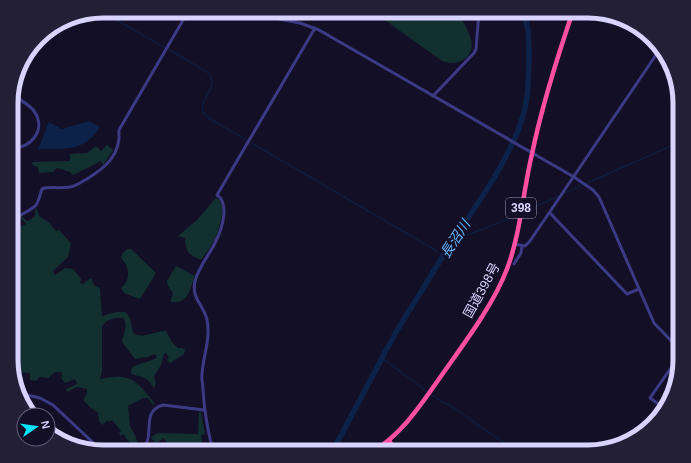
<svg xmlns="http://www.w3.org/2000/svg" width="691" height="463" font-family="Helvetica,'Noto Sans JP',sans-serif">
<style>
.green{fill:#12302f}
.water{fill:#0c2248}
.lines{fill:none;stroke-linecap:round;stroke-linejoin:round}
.stream{stroke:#0c2248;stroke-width:1}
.river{stroke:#0c2248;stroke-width:5.5}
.minor{stroke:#3d3a85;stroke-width:3}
.highway{stroke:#ff4fa3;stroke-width:4.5}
.labels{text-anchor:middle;stroke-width:4;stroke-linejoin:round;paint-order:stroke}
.shield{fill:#130f26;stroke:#9e99be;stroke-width:1}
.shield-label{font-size:12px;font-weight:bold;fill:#d9d4ff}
.street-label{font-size:13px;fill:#d9d4ff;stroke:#130f26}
.water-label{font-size:14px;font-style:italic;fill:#62b6ff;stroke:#130f26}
.rim{fill:none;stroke:#d9d4ff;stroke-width:5}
</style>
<rect width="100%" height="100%" fill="#130f26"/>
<g class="green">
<path d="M459,12C463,26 481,44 466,58C458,64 451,64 442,61L375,13Z"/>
<path d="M107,145L113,150L103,165L101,161L73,175L70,172L57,168L53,172L39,173L38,167L34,166L32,164L33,162L70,161V154L87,153L96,146L101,151Z"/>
<path d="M216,198C228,202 219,230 215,239C211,246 206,253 201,260C188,254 186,253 185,238L178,236L197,220Z"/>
<path d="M35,208L37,209L39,216L49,223L56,231L59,230L71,243L68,257L53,271L55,275L65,268L73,269L81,279L80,283L83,284L91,278L94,285L100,288L102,316L116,312H125C134,319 129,326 134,333C140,340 157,330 166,331L172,342L178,348H182L185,349L184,354L170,363L167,360L169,357L166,353L164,354L161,365L154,376L156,384L154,388C146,376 145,378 131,374L132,367C140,363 149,362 157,358L155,354L148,357L135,359L122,342C123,333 129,325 123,318C115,317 105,320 102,327V372L100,379C107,378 116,376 123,377C138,379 146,393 155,404L153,405L148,398H143L128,406L130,426L135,435L139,448L137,449L133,447L123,434L121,436L119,433L121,431L112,420L109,422L108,420L102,425L99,421L98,413L91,408L84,401V398L87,394V389L77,387L67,392L66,389L77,384L75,379L65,383L61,378L62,375L61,372H55L48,378L40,377L36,381L30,380V373L19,372L18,375L14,379L12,371V227L13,225L22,226L26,224L20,217L21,216L27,221L30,220L35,216Z"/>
<path d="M127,249H131L156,273L140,299L124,293L121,288C131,280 130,267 121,258L122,254Z"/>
<path d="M176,266L195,276C189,291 189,304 170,302L173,293L168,286L167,281Z"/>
<path d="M199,412H201L205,434L201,435L203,452H173L164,438L155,444L151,437L158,433L198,434Z"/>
</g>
<g class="water">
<path d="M89,121L100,127C84,153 65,148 38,149L49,122L61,129Z"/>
<path d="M468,216L470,217L460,232L465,236L456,241L451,246L448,244Z"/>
</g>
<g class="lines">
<g class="stream">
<path d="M110,16L165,48"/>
<path d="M168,49L207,72C224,87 191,102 207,117L437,251"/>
<path d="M585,184L680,142"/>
<path d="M563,194L582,185"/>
<path d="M523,212L559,196"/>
<path d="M464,236L496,224L519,214"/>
<path d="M441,253L444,254"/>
<path d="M382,358L428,392"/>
<path d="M431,394L442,402L448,404L517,452"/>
</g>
<g class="river">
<path d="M466,221C487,190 517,145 525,108C529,91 529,71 529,54C529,40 529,24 522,12"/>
<path d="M332,452L396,332L453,240"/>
</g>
<g class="minor">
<path d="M261,14L274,18L300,23L319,30L574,177L593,190L599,197L606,213L654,323L680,350"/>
<path d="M293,14L296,22"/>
<path d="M433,96L474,53L476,49L479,12"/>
<path d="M12,148C31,149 47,129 34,111C29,104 19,100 12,94"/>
<path d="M550,213L627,294L639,289"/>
<path d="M12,223C19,213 30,212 36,205C39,201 40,194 42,189C50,186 61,189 70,187C76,186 81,182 87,179C106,167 121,155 119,130L186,15"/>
<path d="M514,244L525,246L530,241L660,49"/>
<path d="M514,264L521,253L522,246"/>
<path d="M19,393L40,398L53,405L103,452"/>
<path d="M664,408L650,398L680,355"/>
<path d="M136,452C139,449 144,447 146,444C153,434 142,410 163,405L204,410"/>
<path d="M213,452C208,430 204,412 203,389C203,384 201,379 202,374C203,356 211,338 207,320C204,305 191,299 195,281C199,266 210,254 216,241C222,229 230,204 217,195L315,28"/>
</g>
<g class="highway">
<path d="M372,452C401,435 420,406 439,379C462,346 493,306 507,269C521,232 523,191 532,154C542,105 557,58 573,11"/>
<path d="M388,452L392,446L389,440"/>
</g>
</g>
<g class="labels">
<rect class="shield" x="506" y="198" width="30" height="20" rx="3"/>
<g class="shield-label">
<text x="521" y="212">398</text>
</g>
<g class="street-label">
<text transform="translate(481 290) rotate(-61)" y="5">国道398号</text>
</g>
<g class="water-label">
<text transform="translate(455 239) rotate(-57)" y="5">長沼川</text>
</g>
</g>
<path d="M0 0H691V463H0ZM103 18H588A85 85 0 0 1 673 103V360A85 85 0 0 1 588 445H103A85 85 0 0 1 18 360V103A85 85 0 0 1 103 18Z" fill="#231f37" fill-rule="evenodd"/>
<path class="rim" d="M103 18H588A85 85 0 0 1 673 103V360A85 85 0 0 1 588 445H103A85 85 0 0 1 18 360V103A85 85 0 0 1 103 18Z"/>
<g transform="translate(36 427) rotate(77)"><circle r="19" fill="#130f26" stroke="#625e7d"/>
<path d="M0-3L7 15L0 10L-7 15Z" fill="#00e5ff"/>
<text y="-6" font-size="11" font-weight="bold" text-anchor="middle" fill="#d9d4ff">N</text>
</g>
</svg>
